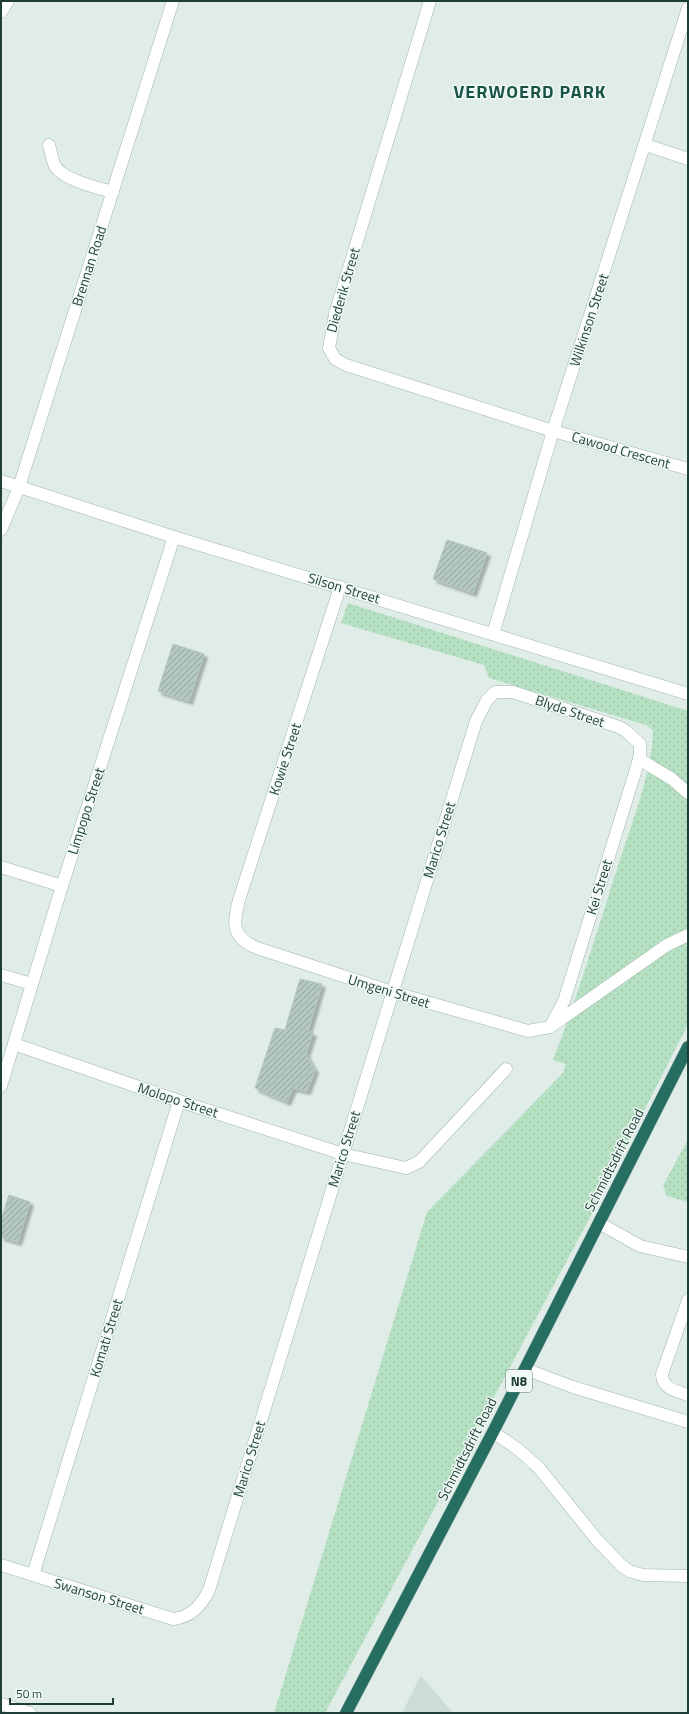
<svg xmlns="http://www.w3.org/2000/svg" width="689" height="1714" font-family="'Titillium Web',sans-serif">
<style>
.built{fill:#cddcd6}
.grass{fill:url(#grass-dots)}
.building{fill:url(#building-hatch);stroke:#b1c7be;filter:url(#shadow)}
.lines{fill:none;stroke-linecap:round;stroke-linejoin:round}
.minor-casing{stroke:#a1b5af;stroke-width:13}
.highway-casing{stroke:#c0c9c7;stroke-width:13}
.minor{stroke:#fff;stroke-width:12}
.highway{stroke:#276e62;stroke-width:12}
.labels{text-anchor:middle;stroke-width:3;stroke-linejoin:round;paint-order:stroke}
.shield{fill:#f0f9f5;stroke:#5d7770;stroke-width:1}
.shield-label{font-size:13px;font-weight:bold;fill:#1e3f37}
.street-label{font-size:14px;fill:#1e3f37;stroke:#f0f9f5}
.district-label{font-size:18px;font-weight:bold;letter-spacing:1px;fill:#185346;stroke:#f0f9f5}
</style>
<defs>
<pattern id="grass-dots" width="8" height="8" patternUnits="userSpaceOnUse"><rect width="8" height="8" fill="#b5e0c2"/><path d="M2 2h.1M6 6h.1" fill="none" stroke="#9bc1a7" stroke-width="1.8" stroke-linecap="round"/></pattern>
<pattern id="building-hatch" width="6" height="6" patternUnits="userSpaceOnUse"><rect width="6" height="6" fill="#b4c7c0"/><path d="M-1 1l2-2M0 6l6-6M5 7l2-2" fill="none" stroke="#92a39d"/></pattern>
<filter id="shadow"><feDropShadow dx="3.5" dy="3.5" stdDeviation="1" flood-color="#0004"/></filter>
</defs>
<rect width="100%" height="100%" fill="#dfece7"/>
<path class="built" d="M421,1675V1676L453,1713H402Z"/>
<g class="grass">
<path d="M348,603L688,711V1024L596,1206L325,1713H274L427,1212L563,1073L566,1064L553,1060C578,996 597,931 618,866C631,825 652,773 653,730L646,725L489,678L484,665L341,623Z"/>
<path d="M688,1139V1202L667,1196L663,1186Z"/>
</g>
<g class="building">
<path d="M447,540L487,553L473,593L433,579Z"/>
<path d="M173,644L204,654L189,701L158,691Z"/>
<path d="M300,979L322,984L308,1031L313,1033L306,1054L315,1070L307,1091L293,1088L287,1102L255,1088L275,1028L285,1030Z"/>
<path d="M9,1195L30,1202L18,1242L1,1237V1220Z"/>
</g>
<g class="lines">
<g class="minor-casing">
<g id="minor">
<path d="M430,1L335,314L329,348L335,359L346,365L553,431L688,469"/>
<path d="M1,12L8,1"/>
<path d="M49,145C51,151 52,161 55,166C63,180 98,188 113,192"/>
<path d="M646,145L688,159"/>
<path d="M1,481L174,537L688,694"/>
<path d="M1,530L19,487L173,1"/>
<path d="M340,587L239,900C233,924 231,937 257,948L392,992L528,1031L550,1027L667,945L688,935"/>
<path d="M493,634L553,431L688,8"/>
<path d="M639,759L672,779L688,793"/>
<path d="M1,867L62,886"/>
<path d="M1,975L32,984"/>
<path d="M14,1044L179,1101L343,1154L406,1168L419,1162L506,1069"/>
<path d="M1,1086L62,886L174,537"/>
<path d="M599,1223L640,1246L688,1257"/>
<path d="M688,1300L662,1374C662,1389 677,1391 688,1395"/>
<path d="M525,1369L573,1387L688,1422"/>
<path d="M493,1432L519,1450L539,1468L597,1540L622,1566L629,1571L643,1575L688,1576"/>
<path d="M1,1565L173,1619C191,1617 201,1606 209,1590L476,721L487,700L495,692H513L619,727L626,731L640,744V755L637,766L564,1001L550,1027"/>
<path d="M33,1575L179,1101"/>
<path d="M1,1704L30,1713"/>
</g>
</g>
<g class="highway-casing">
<path id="highway" d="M346,1713L493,1432L688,1047"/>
</g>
<use href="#minor" class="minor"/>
<use href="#highway" class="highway"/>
</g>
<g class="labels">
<rect class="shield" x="506" y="1370" width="26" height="22" rx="3"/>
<g class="shield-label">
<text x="519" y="1386">N8</text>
</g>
<g class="street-label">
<text transform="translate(89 266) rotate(-72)" y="5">Brennan Road</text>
<text transform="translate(343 290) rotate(-74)" y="5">Diederik Street</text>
<text transform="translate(589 320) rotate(-72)" y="5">Wilkinson Street</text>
<text transform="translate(621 450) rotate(16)" y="5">Cawood Crescent</text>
<text transform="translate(344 588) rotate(17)" y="5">Silson Street</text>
<text transform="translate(570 711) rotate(19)" y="5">Blyde Street</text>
<text transform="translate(285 759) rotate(-72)" y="5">Kowie Street</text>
<text transform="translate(86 811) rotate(-72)" y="5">Limpopo Street</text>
<text transform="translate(439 840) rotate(-73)" y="5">Marico Street</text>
<text transform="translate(599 887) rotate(-73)" y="5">Kei Street</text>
<text transform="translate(389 991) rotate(17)" y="5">Umgeni Street</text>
<text transform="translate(178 1100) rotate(18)" y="5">Molopo Street</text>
<text transform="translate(344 1149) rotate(-73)" y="5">Marico Street</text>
<text transform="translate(614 1160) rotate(-63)" y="5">Schmidtsdrift Road</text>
<text transform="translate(106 1338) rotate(-73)" y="5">Komati Street</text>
<text transform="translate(467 1449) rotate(-63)" y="5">Schmidtsdrift Road</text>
<text transform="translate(249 1459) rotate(-73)" y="5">Marico Street</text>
<text transform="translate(99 1596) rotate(17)" y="5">Swanson Street</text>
</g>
<g class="district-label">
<text x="530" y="98">VERWOERD PARK</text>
</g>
</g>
<rect width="689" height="1714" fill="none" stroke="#1e3f37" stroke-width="4"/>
<path d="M10 1698v6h103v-6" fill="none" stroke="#1e3f37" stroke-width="2"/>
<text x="16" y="1698" font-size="12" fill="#1e3f37" stroke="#f0f9f5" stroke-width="3" paint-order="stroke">50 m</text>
</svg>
